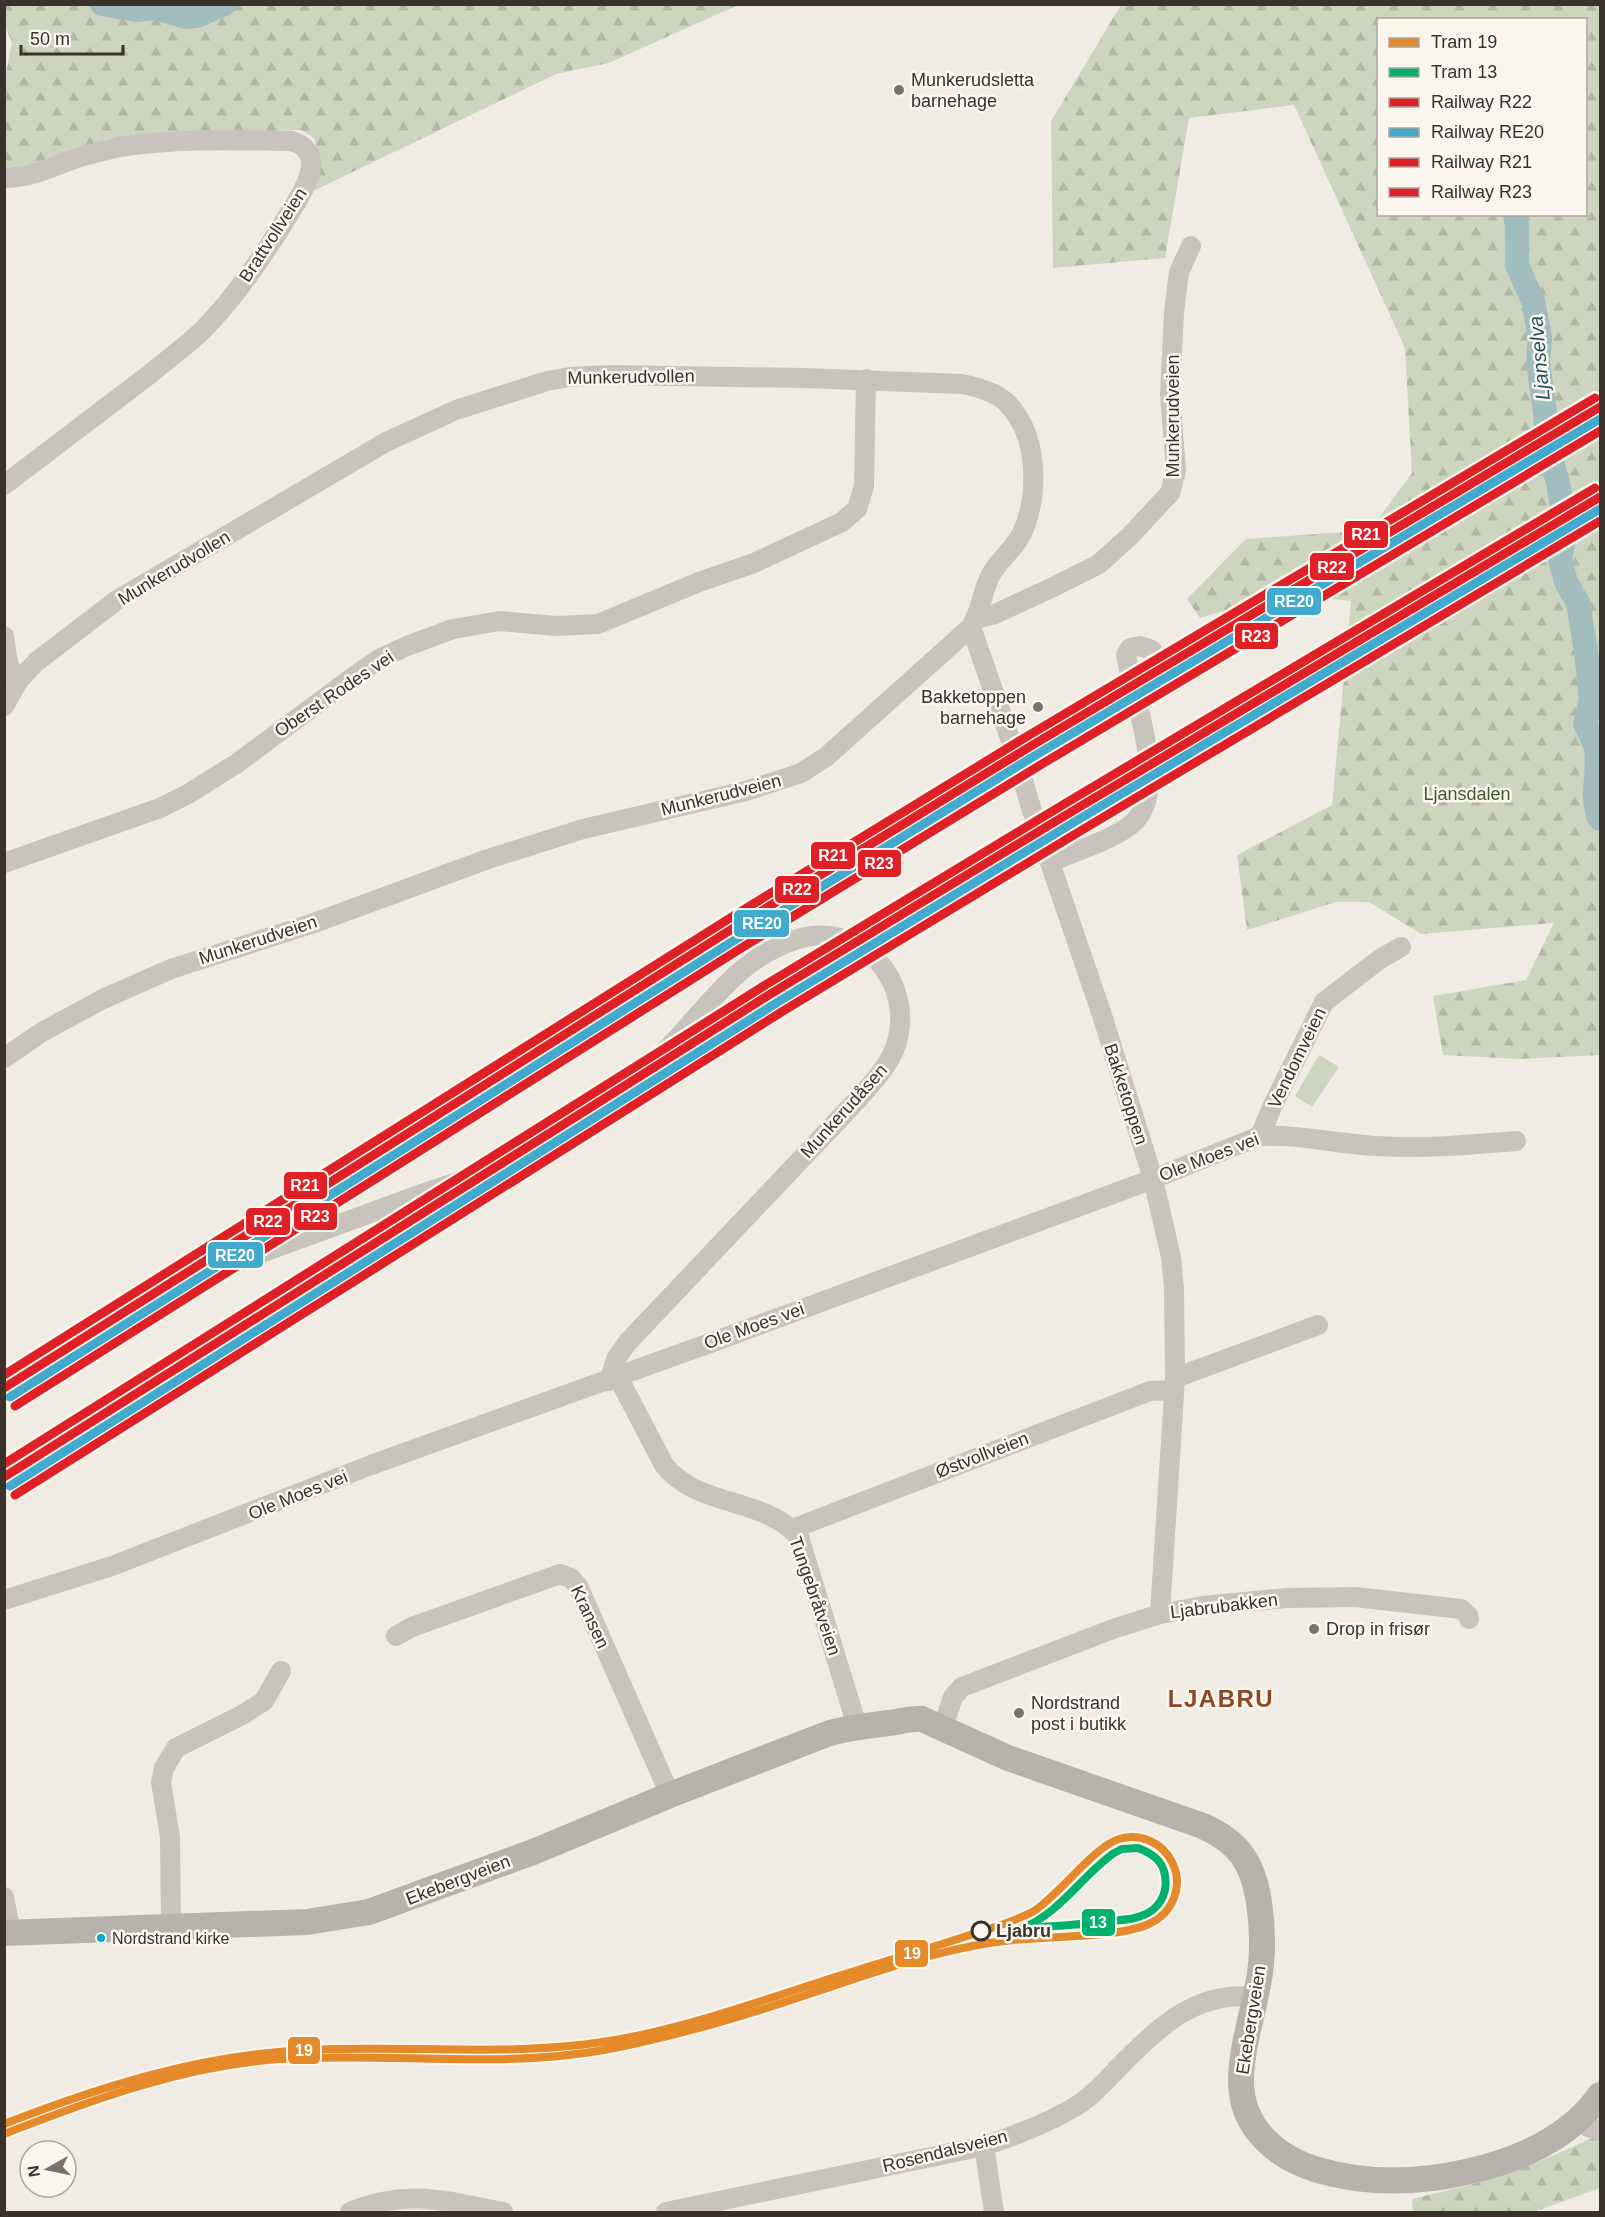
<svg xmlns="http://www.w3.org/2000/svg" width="1605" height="2217" font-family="Arial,sans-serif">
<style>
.grass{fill:#ced5be}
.forest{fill:url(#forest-firs);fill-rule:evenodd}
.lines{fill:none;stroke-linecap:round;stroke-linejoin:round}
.river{stroke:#a1bdc0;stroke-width:24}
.minor{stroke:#c8c3bd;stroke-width:20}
.major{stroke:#b7b2ac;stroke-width:26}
.rail-1-casing{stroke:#fbf6ed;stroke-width:14}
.rail-2-casing{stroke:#fbf6ed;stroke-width:14}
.rail-3-casing{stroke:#fbf6ed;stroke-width:14}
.rail-4-casing{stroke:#fbf6ed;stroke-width:14}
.rail-1{stroke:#df2027;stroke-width:9}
.rail-2{stroke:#42aacd;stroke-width:9}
.rail-3{stroke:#df2027;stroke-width:9}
.rail-4{stroke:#df2027;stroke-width:9}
.tram-1-casing{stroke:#fbf6ed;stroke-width:12}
.tram-2-casing{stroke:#fbf6ed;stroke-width:12}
.tram-1{stroke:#e48a2a;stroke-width:8}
.tram-2{stroke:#00b26b;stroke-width:8}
.poi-dot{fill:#7a726c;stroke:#fbf6ed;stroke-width:2}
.stop-dot{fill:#fbf6ed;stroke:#3a312b;stroke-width:3}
.bus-dot{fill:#00a9ce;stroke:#fbf6ed;stroke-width:2}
.labels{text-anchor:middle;stroke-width:5;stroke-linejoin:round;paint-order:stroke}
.bus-label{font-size:16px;fill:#3a312b;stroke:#fbf6ed;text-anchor:start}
.poi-label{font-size:18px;fill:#3a312b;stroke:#fbf6ed;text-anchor:start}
.street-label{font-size:18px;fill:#3a312b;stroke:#fbf6ed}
.park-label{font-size:18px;fill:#44592e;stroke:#fbf6ed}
.stop-label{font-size:18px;font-weight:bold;fill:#3a312b;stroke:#fbf6ed;text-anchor:start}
.water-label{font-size:20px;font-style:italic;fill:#1f515d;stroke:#fbf6ed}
.district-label{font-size:24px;font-weight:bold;letter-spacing:1.5px;fill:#8a4823;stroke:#fbf6ed}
.line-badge{stroke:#fbf6ed;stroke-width:2}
.badge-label{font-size:16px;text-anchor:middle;font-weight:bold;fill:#fff}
</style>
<defs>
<pattern id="forest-firs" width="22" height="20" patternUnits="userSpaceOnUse" patternTransform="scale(1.5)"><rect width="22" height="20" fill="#ced5be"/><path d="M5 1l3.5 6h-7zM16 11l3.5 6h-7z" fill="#b2b7a3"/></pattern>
</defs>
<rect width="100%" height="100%" fill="#f0ece4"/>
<path class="grass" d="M1319,1055L1339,1067L1312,1107L1295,1096Z"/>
<g class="forest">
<path d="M5,4L738,5L609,63L556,74L309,193C318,171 322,161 314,138L301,130L242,132L8,171L4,167V84L12,42L5,27Z"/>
<path d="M1121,5H1600V1055L1520,1059L1443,1055L1433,996L1526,980L1554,923L1421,934L1369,902H1336L1247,930L1237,855L1332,805L1351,601L1283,593L1200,618L1187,599L1246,539L1370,530L1412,473L1405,348L1294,105L1189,118L1165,258L1053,268L1051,121ZM1378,20H1586V214H1378Z"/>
<path d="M1600,2137V2188L1534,2212H1413L1412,2199L1481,2182L1543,2160L1590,2139Z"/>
</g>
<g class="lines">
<g class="river">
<path d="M102,4L136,10L155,8L186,17L197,16L224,4"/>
<path d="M1515,214L1517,226V265L1533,301L1540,338L1538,363L1545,412L1547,446L1558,482L1563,513V544L1560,559L1566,582L1578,603L1586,651L1591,700L1585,724C1589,732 1594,740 1596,750C1600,774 1589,796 1600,819"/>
</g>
<g class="minor">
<path d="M4,178C30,179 56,165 80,157C93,153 107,150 120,147C177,138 234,140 291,141C324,150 309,181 297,201C270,246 240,292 203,330C186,346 168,359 150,374C102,411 53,448 4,485"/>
<path d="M976,619L995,614L1049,589L1099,564L1130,536L1170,493L1176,471L1170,394L1174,312L1179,272L1191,246"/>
<path d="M971,627L1012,744L1030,804L1102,1015L1153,1179L1171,1257L1174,1288L1175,1378L1160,1614"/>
<path d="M4,636C7,652 6,669 19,680"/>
<path d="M4,706L19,680L36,662L117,600L386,442L456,410L547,381L570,377L611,375L804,378L962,384C977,387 998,393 1008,404C1038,435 1039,493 1023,531C1016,548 999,559 990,576C982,593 980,613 971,627L826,757L801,773L746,791L583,829L488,859L314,923L171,969L103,999L42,1032L4,1058"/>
<path d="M1050,862C1074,852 1115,839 1133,823C1170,790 1133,697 1126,655L1130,648L1140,646L1152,650L1156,661L1154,667L1135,691"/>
<path d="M4,863L160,808L188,794L236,764L353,677L379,659L407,646L453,629L500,621L556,626L598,624L699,582L754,563L842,522L857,509L864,486L866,379"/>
<path d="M1260,1136L1272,1107L1324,1002L1380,959L1401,947"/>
<path d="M618,1377L664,1465C698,1508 765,1497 799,1537L857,1726"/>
<path d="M1175,1378L1318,1325"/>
<path d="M4,1385C49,1358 93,1327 140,1303C184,1281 230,1265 275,1248C323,1230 371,1213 419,1195C472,1176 528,1162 576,1131C616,1105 650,1067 683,1032C717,994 744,957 795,940C861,918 916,983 896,1045C889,1066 873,1082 859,1098L627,1343L617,1357L609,1381"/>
<path d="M792,1529L1150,1391L1174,1390"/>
<path d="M4,1600L112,1566L371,1465L724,1338L1153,1179L1260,1136C1299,1134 1337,1144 1376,1146C1422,1149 1469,1145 1516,1141"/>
<path d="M396,1636L412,1627L560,1574L571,1578L578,1586L670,1795"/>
<path d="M942,1730L953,1697L962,1687L1113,1629L1160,1614L1203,1606L1286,1598L1355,1597L1461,1609L1468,1615L1469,1619"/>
<path d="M4,1897L11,1932"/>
<path d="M171,1927L170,1837L161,1782L164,1768L176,1748L242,1715L264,1701L281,1671"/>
<path d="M1579,2120L1588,2127L1600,2131"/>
<path d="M984,2146L994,2212"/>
<path d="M350,2212C407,2188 445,2201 503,2212"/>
<path d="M666,2212L984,2146C1017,2135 1052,2122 1081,2103C1095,2093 1107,2080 1118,2068C1158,2028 1195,1990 1256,1997"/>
</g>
<path class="major" d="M4,1933L307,1922L369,1912L533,1852L670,1795L827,1734C848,1727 867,1726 889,1723C900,1722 910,1718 922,1719L1008,1758L1203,1826C1239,1842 1253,1863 1259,1902C1262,1922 1263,1944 1261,1965C1257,2003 1241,2044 1241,2081C1241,2128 1277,2158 1318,2170C1366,2184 1418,2183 1466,2172C1517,2161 1570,2138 1600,2095"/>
<g class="rail-1-casing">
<g id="rail-1">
<path d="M4,1388L732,929L1031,746L1600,407"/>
<path d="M4,1477L772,993L1071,812L1600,497"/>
</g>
</g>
<g class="rail-2-casing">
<g id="rail-2">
<path d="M10,1397L738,938L1036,755L1600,419"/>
<path d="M10,1486L778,1002L1076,821L1600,509"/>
</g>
</g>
<g class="rail-3-casing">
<g id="rail-3">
<path d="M4,1375L727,920L1026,737L1595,398"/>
<path d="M4,1464L767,984L1066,803L1595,488"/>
</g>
</g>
<g class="rail-4-casing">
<g id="rail-4">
<path d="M15,1406L743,947L1042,764L1600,431"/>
<path d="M15,1495L783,1011L1082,830L1600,521"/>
</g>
</g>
<use href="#rail-1" class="rail-1"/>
<use href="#rail-2" class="rail-2"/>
<use href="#rail-3" class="rail-3"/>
<use href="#rail-4" class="rail-4"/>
<g class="tram-1-casing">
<path id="tram-1" d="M4,2124C102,2086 200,2055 306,2050C397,2045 489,2055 580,2045C671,2035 758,2001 845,1974C888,1960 932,1948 976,1933C995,1927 1016,1921 1034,1911C1060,1894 1095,1846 1119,1839C1140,1833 1162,1842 1172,1862C1184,1886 1173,1913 1149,1924C1117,1938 1050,1936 1013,1940C943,1947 876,1972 809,1994C741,2017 674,2037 604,2050C498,2069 388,2052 280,2059C184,2066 94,2099 4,2134"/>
</g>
<g class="tram-2-casing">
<path id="tram-2" d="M1138,1848C1151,1853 1163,1860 1165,1876C1168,1894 1159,1910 1141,1916C1132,1920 1119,1920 1109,1921C1080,1925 1050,1926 1020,1929C1060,1914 1081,1876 1114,1853L1122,1849Z"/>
</g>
<use href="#tram-1" class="tram-1"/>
<use href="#tram-2" class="tram-2"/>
</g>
<g class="poi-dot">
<circle cx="899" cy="90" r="6"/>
<circle cx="1038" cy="707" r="6"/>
<circle cx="1314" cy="1629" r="6"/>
<circle cx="1019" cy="1713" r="6"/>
</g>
<circle class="stop-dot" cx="981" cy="1931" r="9"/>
<circle class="bus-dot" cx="101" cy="1938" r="5"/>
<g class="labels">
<g class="bus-label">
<text x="112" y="1944">Nordstrand kirke</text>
</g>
<g class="poi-label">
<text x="911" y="86">Munkerudsletta<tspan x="911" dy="21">barnehage</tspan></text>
<text x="1026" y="703" text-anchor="end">Bakketoppen<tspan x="1026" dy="21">barnehage</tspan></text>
<text x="1326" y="1635">Drop in frisør</text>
<text x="1031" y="1709">Nordstrand<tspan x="1031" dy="21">post i butikk</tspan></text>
</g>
<g class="street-label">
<text transform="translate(273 235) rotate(-57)" y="6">Brattvollveien</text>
<text transform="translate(631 377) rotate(-1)" y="6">Munkerudvollen</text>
<text transform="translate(1173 416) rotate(-90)" y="6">Munkerudveien</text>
<text transform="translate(174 568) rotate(-31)" y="6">Munkerudvollen</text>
<text transform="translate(334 694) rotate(-34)" y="6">Oberst Rodes vei</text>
<text transform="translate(721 795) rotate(-14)" y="6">Munkerudveien</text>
<text transform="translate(258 940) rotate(-18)" y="6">Munkerudveien</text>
<text transform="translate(1297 1058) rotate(-64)" y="6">Vendomveien</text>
<text transform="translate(1126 1094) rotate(72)" y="6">Bakketoppen</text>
<text transform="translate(844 1111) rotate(-48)" y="6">Munkerudåsen</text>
<text transform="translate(1209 1157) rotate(-21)" y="6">Ole Moes vei</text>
<text transform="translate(754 1326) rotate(-20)" y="6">Ole Moes vei</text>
<text transform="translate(982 1455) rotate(-21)" y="6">Østvollveien</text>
<text transform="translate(298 1495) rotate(-22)" y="6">Ole Moes vei</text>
<text transform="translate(815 1596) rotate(71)" y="6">Tungebråtveien</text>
<text transform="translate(1224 1606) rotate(-7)" y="6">Ljabrubakken</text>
<text transform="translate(590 1617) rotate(65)" y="6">Kransen</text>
<text transform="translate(458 1880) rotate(-21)" y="6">Ekebergveien</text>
<text transform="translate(1251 2020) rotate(-81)" y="6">Ekebergveien</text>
<text transform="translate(945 2151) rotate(-14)" y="6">Rosendalsveien</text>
</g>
<g class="park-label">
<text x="1467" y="800">Ljansdalen</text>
</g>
<g class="stop-label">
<text x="996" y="1937">Ljabru</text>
</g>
<g class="water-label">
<text transform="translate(1539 358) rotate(-95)" y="7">Ljanselva</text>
</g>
<g class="district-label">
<text x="1221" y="1707">LJABRU</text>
</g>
</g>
<g class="line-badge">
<rect x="1343" y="520" width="46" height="29" rx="6" fill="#df2027"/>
<rect x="1309" y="552" width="46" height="29" rx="6" fill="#df2027"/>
<rect x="1266" y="587" width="56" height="29" rx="6" fill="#42aacd"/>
<rect x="1234" y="622" width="45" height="28" rx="6" fill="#df2027"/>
<rect x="810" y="841" width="46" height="29" rx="6" fill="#df2027"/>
<rect x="857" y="849" width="45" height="29" rx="6" fill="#df2027"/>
<rect x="774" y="875" width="46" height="29" rx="6" fill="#df2027"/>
<rect x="733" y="909" width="57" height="29" rx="6" fill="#42aacd"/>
<rect x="283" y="1171" width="45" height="29" rx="6" fill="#df2027"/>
<rect x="293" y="1202" width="45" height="29" rx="6" fill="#df2027"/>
<rect x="245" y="1207" width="46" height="29" rx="6" fill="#df2027"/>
<rect x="207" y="1241" width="57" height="28" rx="6" fill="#42aacd"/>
<rect x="1081" y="1908" width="35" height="29" rx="6" fill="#00b26b"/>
<rect x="894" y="1939" width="35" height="29" rx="6" fill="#e48a2a"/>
<rect x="287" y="2036" width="34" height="29" rx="6" fill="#e48a2a"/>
</g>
<g class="badge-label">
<text x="1366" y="540">R21</text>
<text x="1332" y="573">R22</text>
<text x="1294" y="607">RE20</text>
<text x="1256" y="642">R23</text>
<text x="833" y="861">R21</text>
<text x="879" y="869">R23</text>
<text x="797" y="895">R22</text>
<text x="762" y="929">RE20</text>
<text x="305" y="1191">R21</text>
<text x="315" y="1222">R23</text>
<text x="268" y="1227">R22</text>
<text x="235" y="1261">RE20</text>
<text x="1098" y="1928">13</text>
<text x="912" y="1959">19</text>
<text x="304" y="2056">19</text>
</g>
<rect width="1605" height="2217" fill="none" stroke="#3a312b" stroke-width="12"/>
<rect x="1377" y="18" width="210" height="198" fill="#fbf6ed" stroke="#aea79f" stroke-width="1.5"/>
<rect x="1389" y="38" width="30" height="9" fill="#e48a2a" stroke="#aea79f" stroke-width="1.5"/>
<text x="1431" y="48" font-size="18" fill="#3a312b">Tram 19</text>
<rect x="1389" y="68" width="30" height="9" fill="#00b26b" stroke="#aea79f" stroke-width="1.5"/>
<text x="1431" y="78" font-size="18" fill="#3a312b">Tram 13</text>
<rect x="1389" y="98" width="30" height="9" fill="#df2027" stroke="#aea79f" stroke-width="1.5"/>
<text x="1431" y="108" font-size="18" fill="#3a312b">Railway R22</text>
<rect x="1389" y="128" width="30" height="9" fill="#42aacd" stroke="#aea79f" stroke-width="1.5"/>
<text x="1431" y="138" font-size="18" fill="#3a312b">Railway RE20</text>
<rect x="1389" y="158" width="30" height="9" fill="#df2027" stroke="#aea79f" stroke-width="1.5"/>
<text x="1431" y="168" font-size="18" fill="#3a312b">Railway R21</text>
<rect x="1389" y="188" width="30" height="9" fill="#df2027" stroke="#aea79f" stroke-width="1.5"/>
<text x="1431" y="198" font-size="18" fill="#3a312b">Railway R23</text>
<g transform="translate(48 2169) rotate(261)"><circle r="28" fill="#fbf6ed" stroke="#aea79f" stroke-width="1.5"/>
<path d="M0-4.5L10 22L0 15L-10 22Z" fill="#7a726c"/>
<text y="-9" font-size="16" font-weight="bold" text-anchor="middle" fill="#3a312b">N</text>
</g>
<path d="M21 45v9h102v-9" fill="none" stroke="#3a312b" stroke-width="3"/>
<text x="30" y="45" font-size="18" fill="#3a312b" stroke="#fbf6ed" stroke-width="4.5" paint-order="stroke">50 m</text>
</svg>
